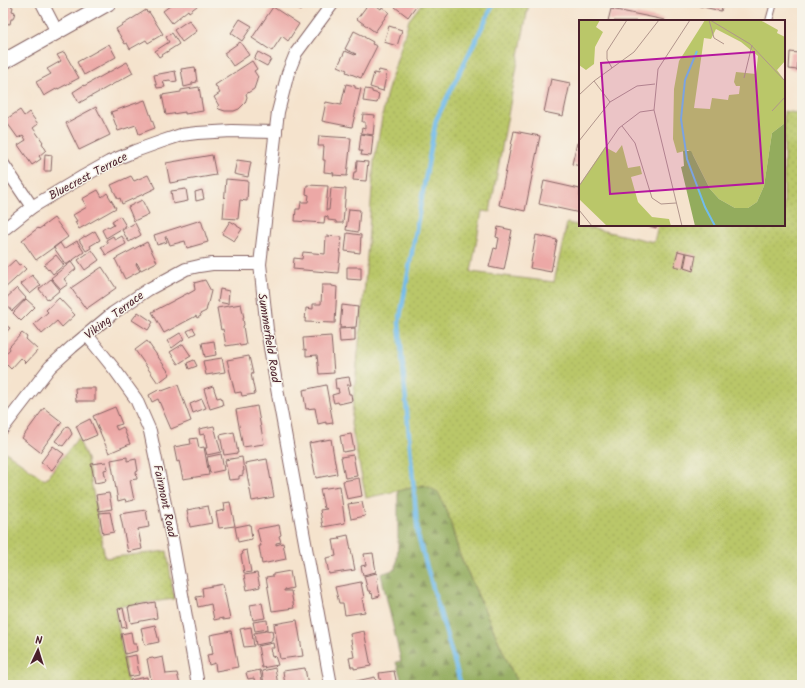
<svg xmlns="http://www.w3.org/2000/svg" width="805" height="688" font-family="Kalam,sans-serif">
<style>
.grass{fill:url(#grass-dots);stroke:#82734a}
.forest{fill:url(#forest-firs);stroke:#6e6644}
.lines{fill:none;stroke-linecap:round;stroke-linejoin:round}
.stream{stroke:#72bceb;stroke-width:4.5}
.building{fill:#eca8a6}
.service-casing{stroke:#866464;stroke-width:8}
.minor-casing{stroke:#866464;stroke-width:14}
.tertiary-casing{stroke:#866464;stroke-width:17}
.service{stroke:#fff;stroke-width:6}
.minor{stroke:#fff;stroke-width:12}
.tertiary{stroke:#fff;stroke-width:15}
.labels{text-anchor:middle;stroke-width:3;stroke-linejoin:round;paint-order:stroke}
.street-label{font-size:12px;fill:#4a1f2b;stroke:#f7f3e8}
.inset-river{fill:none;stroke:#72bceb;stroke-width:2}
.inset-road{fill:none;stroke:#b1958c;stroke-width:1}
.view{fill:#b5179e;fill-opacity:0.15;stroke:#b5179e;stroke-width:2}
.inset-edge{fill:none;stroke:#4a1f2b;stroke-width:2}
</style>
<defs>
<pattern id="grass-dots" width="8" height="8" patternUnits="userSpaceOnUse"><rect width="8" height="8" fill="#bac769"/><path d="M2 2h.1M6 6h.1" fill="none" stroke="#a1aa5b" stroke-width="1.8" stroke-linecap="round"/></pattern>
<pattern id="forest-firs" width="22" height="20" patternUnits="userSpaceOnUse"><rect width="22" height="20" fill="#93ac5d"/><path d="M5 1l3.5 6h-7zM16 11l3.5 6h-7z" fill="#7a8b4d"/></pattern>
</defs>
<rect width="100%" height="100%" fill="#f7f3e8"/>
<filter id="ink" filterUnits="userSpaceOnUse"><feTurbulence type="fractalNoise" baseFrequency=".025" numOctaves="2"/><feDisplacementMap in="SourceGraphic" scale="8" xChannelSelector="R" yChannelSelector="G"/><feConvolveMatrix kernelMatrix="1 2 1 2 8 2 1 2 1" color-interpolation-filters="sRGB"/></filter>
<filter id="wash" filterUnits="userSpaceOnUse"><feTurbulence type="fractalNoise" baseFrequency=".012" numOctaves="4" result="noise"/><feDisplacementMap in="SourceGraphic" scale="16" xChannelSelector="R" yChannelSelector="G"/><feGaussianBlur stdDeviation="0.9" result="paint"/><feColorMatrix in="noise" values="0 0 0 0 0 0 0 0 0 0 0 0 0 0 0 0 0 1.4 0 .05"/><feComposite in="paint" operator="in"/></filter>
<g filter="url(#wash)">
<rect width="100%" height="100%" fill="#f5e3cd"/>
<g class="grass">
<path d="M422,3H529L523,34L490,212L482,211L471,272L554,282L567,223L654,242L658,225H784V111L802,114V685H518L459,553L448,514L424,485L366,498L351,424L365,283L374,162L386,96L409,20Z"/>
<path d="M78,438L87,459L105,558L167,551L174,599L115,607L128,685H3V450L45,480Z"/>
</g>
<path class="forest" d="M424,485L438,492L448,514L459,553L518,685H403L396,662L401,661L381,574L396,569L398,546V491Z"/>
<g class="lines">
<path class="stream" d="M461,685L418,536L399,323L436,120L494,3"/>
</g>
<g id="blocks">
<g class="building">
<path d="M3,3H8V5L13,7L12,11L15,12L13,19H11L10,24L3,23Z"/>
<path d="M174,3H201L189,12L188,10L172,23L163,11Z"/>
<path d="M290,3H307L300,11Z"/>
<path d="M369,3H373L381,9L382,7L389,12L375,32L357,19Z"/>
<path d="M398,3H418L408,17L395,7Z"/>
<path d="M700,3H723L721,11L699,6Z"/>
<path d="M273,7L299,24L288,41L282,36L272,51L252,38Z"/>
<path d="M611,9L665,20V21H608Z"/>
<path d="M146,10L147,13L149,12L163,34L148,43L146,40L130,49L127,43L125,44L116,29Z"/>
<path d="M240,19L252,26L242,41L231,33Z"/>
<path d="M189,20L197,31L182,42L174,30Z"/>
<path d="M389,26L402,30L397,46L384,42Z"/>
<path d="M354,31L364,36V37L373,42L372,44L377,46L361,78L346,72L347,70L338,66L345,51L355,55L356,54L345,49Z"/>
<path d="M172,33L179,44L159,57L155,51L169,42L166,37Z"/>
<path d="M240,42L249,55L233,66L224,53Z"/>
<path d="M109,44L116,57L84,75L77,62Z"/>
<path d="M64,52L79,78L58,89V88L44,96L36,82L51,74L47,69L61,61L57,55Z"/>
<path d="M258,52L271,59L267,66L254,59Z"/>
<path d="M790,52L799,53L797,70L789,69Z"/>
<path d="M252,61L257,69L254,71L258,77L257,78V80L254,89L246,94L247,97L245,103L239,109L234,111H225L219,109L217,107L219,106L214,97L220,93L215,85Z"/>
<path d="M127,62L133,73L79,103L73,92L84,85V86Z"/>
<path d="M195,67L197,82L192,83V85L184,87L181,69Z"/>
<path d="M379,70L387,72L383,91L370,87L374,73L378,74Z"/>
<path d="M175,71L177,81L171,82L170,80L163,81L165,87L157,88L154,75Z"/>
<path d="M551,79L570,83L563,116L544,112Z"/>
<path d="M346,84L355,86V88L361,89L352,127L322,121L326,102L341,105Z"/>
<path d="M199,87L203,111L185,114V112L166,115L162,95L181,92V90Z"/>
<path d="M365,89L372,90V92L379,94L377,103L363,101Z"/>
<path d="M145,100L155,128L139,134L136,125L118,131L111,112Z"/>
<path d="M96,107L110,135L79,150L66,123Z"/>
<path d="M20,110L24,116L29,112L38,124L33,128L43,142L42,143L46,150L39,156L41,159L32,165L18,145L26,140L23,135L18,138L5,120Z"/>
<path d="M363,114L375,115L373,135L361,133L362,128L365,129V122H362Z"/>
<path d="M514,131L540,136L525,211L499,205Z"/>
<path d="M361,134L373,136L371,156L361,155L362,151H359Z"/>
<path d="M319,136L351,138L347,176L333,175L334,173L324,172L325,160H323L324,146H318Z"/>
<path d="M577,143H580V166L572,164Z"/>
<path d="M45,154L52,155L51,171H44Z"/>
<path d="M212,155L216,175L170,183L166,163Z"/>
<path d="M237,160L251,162L248,177L234,174Z"/>
<path d="M357,161L368,162L366,181L353,180L354,172H356Z"/>
<path d="M148,175L152,183L153,182L156,188L122,204L120,198L118,199L111,185L131,176L134,181Z"/>
<path d="M226,179L248,181L247,201L240,200L238,219L223,218Z"/>
<path d="M544,181L580,189V213L539,204Z"/>
<path d="M307,185L328,186L326,210H329L331,188L346,189L343,223H336V221L328,220V217L325,216L324,223L295,221L296,209H300L301,202H308L309,195L306,194Z"/>
<path d="M186,189L188,201L173,204L171,191Z"/>
<path d="M98,190L102,197L107,193L116,208L79,229L75,222L77,221L73,215L87,207L82,199Z"/>
<path d="M202,190L204,199L196,201L195,192Z"/>
<path d="M142,200L149,214L134,221L128,207Z"/>
<path d="M349,209L360,210L358,232L346,230Z"/>
<path d="M120,216L126,226L106,238L102,230L108,226L109,228L114,225L112,221Z"/>
<path d="M54,218L68,237L36,260L22,240L38,228L39,229Z"/>
<path d="M201,220L208,242L187,248L185,241L170,245L167,237H165L167,242L157,245L154,235Z"/>
<path d="M230,221L237,225V226L242,229L234,241L222,234Z"/>
<path d="M135,223L141,235L129,242L122,230Z"/>
<path d="M644,225H657L656,228Z"/>
<path d="M498,227L512,230L504,270L489,267L494,248L497,249L499,238L496,237Z"/>
<path d="M95,231L100,240L90,246L91,248L86,251L79,240L85,236V237Z"/>
<path d="M347,233L361,235L360,253L345,251Z"/>
<path d="M536,235L557,240L551,272L530,268Z"/>
<path d="M113,236L115,240L122,236L126,244L106,255L101,247L108,243L106,240Z"/>
<path d="M326,236L342,237L338,273L293,269L294,258L302,259L303,252L325,254Z"/>
<path d="M77,241L84,252L66,265L54,248L60,243L64,249Z"/>
<path d="M147,242L157,262L141,270L137,263L136,264L140,271L125,279L115,259Z"/>
<path d="M92,250L99,260L85,270L78,260Z"/>
<path d="M678,251L686,253L683,268L674,266Z"/>
<path d="M687,253L696,255L693,271L684,268Z"/>
<path d="M56,255L64,265L53,274L49,269L48,270L44,265Z"/>
<path d="M15,260L19,265L21,264L26,269L3,290V271Z"/>
<path d="M71,262L76,269L64,279L68,284L61,289L51,278Z"/>
<path d="M102,267L116,288L86,309L71,288Z"/>
<path d="M347,267H361V280L347,279Z"/>
<path d="M32,275L41,285L30,294L21,284Z"/>
<path d="M51,279L60,290L48,300L39,289Z"/>
<path d="M205,280L211,291L206,311L200,314L201,316L197,318L196,316L164,333L152,312L188,293V294L195,290L194,283Z"/>
<path d="M322,285H332V286L337,287L335,323L305,322L306,308L313,309V304H321Z"/>
<path d="M17,288L26,298L12,311L3,301Z"/>
<path d="M220,289L229,291L228,304L218,302Z"/>
<path d="M59,298L75,315L62,327L57,321L42,334L34,324L48,312L46,310Z"/>
<path d="M26,299L35,307L21,321L13,313Z"/>
<path d="M241,304L244,318H243L244,325L243,326L246,345L240,346L239,344L226,346L223,329L221,330L217,308Z"/>
<path d="M342,305L358,307L356,327L340,328Z"/>
<path d="M138,312L153,322L148,330L132,320Z"/>
<path d="M4,324L10,328L3,336V325Z"/>
<path d="M193,328L196,333L190,336L187,331Z"/>
<path d="M355,328V341L340,342L339,329Z"/>
<path d="M22,333L27,337L26,339L38,350L26,363L21,358L11,369L7,365L6,366L3,364V357L10,349L9,347Z"/>
<path d="M180,333L184,339L172,348L167,341Z"/>
<path d="M331,336L334,373L319,374L317,355L306,356V349L304,350L303,338Z"/>
<path d="M147,341L170,374L158,383L135,350Z"/>
<path d="M214,341L216,355L205,357L202,343Z"/>
<path d="M183,344L191,356L178,364L170,352Z"/>
<path d="M249,356L253,374H251L255,394L242,396L241,392L235,393L227,360Z"/>
<path d="M222,358L225,372L206,375L203,361Z"/>
<path d="M194,360L197,366L189,369L187,363Z"/>
<path d="M349,377L351,385H347L349,394H351L352,401L339,404L338,402L334,403L332,395L339,393L338,388L336,389L335,379Z"/>
<path d="M178,385L191,421L171,429L158,399L152,402L149,395L160,389L162,391Z"/>
<path d="M326,385L333,423L326,424V422L318,424L315,408L306,409L303,390Z"/>
<path d="M213,386L217,398L221,397L223,405L210,409L204,389Z"/>
<path d="M75,388H95V401H76Z"/>
<path d="M202,399L206,408L193,413L190,404Z"/>
<path d="M257,406L264,444L243,447L236,410Z"/>
<path d="M115,407L122,424L115,426L117,430L123,427L130,444L109,453L93,416Z"/>
<path d="M44,408L62,422L40,452L22,438Z"/>
<path d="M90,419L97,435L83,441L76,426Z"/>
<path d="M67,426L69,427L72,434L63,446L55,441Z"/>
<path d="M214,426L221,452L207,455L205,448H207L204,434L200,435L199,429Z"/>
<path d="M234,432L238,453L224,455L220,435Z"/>
<path d="M351,434L354,450L343,452L340,436Z"/>
<path d="M197,438L199,448L204,447L209,475L183,479L179,461L177,462L174,447L191,444L190,439Z"/>
<path d="M331,439L337,474L316,478L309,443Z"/>
<path d="M53,446L64,454L52,470L41,462Z"/>
<path d="M221,454L224,470L210,473L207,457Z"/>
<path d="M353,455L357,476L345,478L341,457Z"/>
<path d="M127,457V461L136,459L138,471L136,472L137,479L130,480L134,500L126,502L125,499L118,501L111,460Z"/>
<path d="M242,457L244,471H243V475L239,476V479L229,480L225,460Z"/>
<path d="M267,459L274,497L252,501L245,463Z"/>
<path d="M106,462L108,469L104,470L106,481L95,483L91,464Z"/>
<path d="M359,478L362,496L347,499L343,481Z"/>
<path d="M340,486L345,523L323,527L320,510L327,509L326,508H324L320,489Z"/>
<path d="M109,493L112,509L99,511L96,495Z"/>
<path d="M230,502L235,526L219,528L216,512L225,510L224,503Z"/>
<path d="M362,502L365,516L351,519L348,504Z"/>
<path d="M208,506L212,523L190,527L187,510Z"/>
<path d="M146,510L149,527L138,529L142,549L128,552L120,514Z"/>
<path d="M110,512L114,532L103,534L99,513Z"/>
<path d="M250,524L252,539L238,542L235,527Z"/>
<path d="M279,525L281,535L279,536L281,542L276,543V545L283,543L286,559L262,564L259,546H261L257,529Z"/>
<path d="M348,535L355,570L329,574L326,558L336,556L333,540L340,539L339,537Z"/>
<path d="M247,550L251,572L244,573L241,555L243,554L242,551Z"/>
<path d="M373,553L376,572L363,575L361,566L366,565L364,554Z"/>
<path d="M290,571L293,588L284,590V591H291L294,608L272,611L266,577L273,576V574Z"/>
<path d="M257,573L260,587L247,590L244,575Z"/>
<path d="M377,573L378,579L377,580L380,596L373,598L372,593L371,594L370,591H368L364,576Z"/>
<path d="M361,582L364,598H362L365,612L345,615L343,603H339L335,587Z"/>
<path d="M223,584L230,619L223,620V618L214,620L211,604L198,607L196,597L203,596L202,588Z"/>
<path d="M155,602L157,618L131,623L128,607Z"/>
<path d="M262,603L265,618L253,620L250,605Z"/>
<path d="M123,608L127,627L122,628L118,609Z"/>
<path d="M267,620L268,629L255,631L253,622Z"/>
<path d="M297,620L303,656L280,659L274,624Z"/>
<path d="M155,625L159,642L145,645L141,628Z"/>
<path d="M251,627L254,646L244,647L240,629Z"/>
<path d="M272,630L273,637H272V640H271V642L256,645L254,633Z"/>
<path d="M231,631L238,667L216,671L215,663L209,665L207,655L213,654L210,635Z"/>
<path d="M364,631L371,666L354,669V667H351L349,658L354,657L350,634Z"/>
<path d="M131,632L133,644H136L137,651L125,654L121,634Z"/>
<path d="M273,643L274,648H270L272,657L275,656L278,665L262,668L258,646Z"/>
<path d="M136,655L139,675L129,677L125,657Z"/>
<path d="M163,657L166,674L177,673L180,685H152L147,659L153,658L154,659Z"/>
<path d="M275,668L278,685H264L262,671Z"/>
<path d="M305,668L308,685H285L283,671Z"/>
<path d="M260,670L263,685H255L254,678L248,679L246,673Z"/>
<path d="M394,671L397,685H381L379,673Z"/>
<path d="M147,677L148,685H131L130,680Z"/>
<path d="M375,677L377,685H348L347,683Z"/>
</g>
</g>
</g>
<g filter="url(#ink)">
<use href="#blocks" fill-opacity="0" stroke="#866464" stroke-width="1"/>
<g class="lines">
<g class="service-casing">
<path id="service" d="M769,21L774,3"/>
</g>
<g class="minor-casing">
<g id="minor">
<path d="M42,3L57,32"/>
<path d="M3,164L32,207"/>
<path d="M3,230L32,207L84,176L109,162L135,151L163,141L181,135L197,133L232,131L276,132"/>
<path d="M87,335L115,370L136,399L150,431L173,543L198,685"/>
<path d="M3,428L50,367L72,347L113,313L149,289L186,269L199,266L212,264H260"/>
<path d="M331,685L279,400L267,330L260,264L278,112L288,73L296,53L333,3"/>
</g>
</g>
<g class="tertiary-casing">
<path id="tertiary" d="M3,62L108,3"/>
</g>
<use href="#service" class="service"/>
<use href="#minor" class="minor"/>
<use href="#tertiary" class="tertiary"/>
</g>
</g>
<g class="labels">
<g class="street-label">
<text transform="translate(88 176) rotate(-28)" y="4">Bluecrest Terrace</text>
<text transform="translate(114 315) rotate(-37)" y="4">Viking Terrace</text>
<text transform="translate(269 338) rotate(81)" y="4">Summerfield Road</text>
<text transform="translate(165 501) rotate(78)" y="4">Fairmont Road</text>
</g>
</g>
<g transform="translate(579 20)">
<rect width="206" height="206" fill="#f5e3cd"/>
<path d="M0,0H21L17,7L24,12L16,27L15,44L7,50L0,45ZM126,0H181L199,10L198,13L206,17V41L198,50L206,61V103L193,113L185,166L178,182L169,188H156L140,179L131,169L114,135L109,130L98,133L94,119L95,69L100,41ZM137,9L162,22L179,36L177,54L157,52L155,62L157,66H161L160,74L150,75L149,80L133,78L131,89L115,88L125,18L132,19ZM43,125L49,148L61,146L63,154L52,157L59,182L73,197L90,199L92,206H28L0,179V166L26,127L37,133Z" fill="#bac769" fill-rule="evenodd"/>
<path d="M206,103V206H116L102,147L105,146L104,131H112L131,169L140,179L156,188H169L178,182L185,166L193,113Z" fill="#93ac5d"/>
<path class="inset-river" d="M118,31L106,60L102,99L108,139L126,187L136,206"/>
<path class="inset-road" d="M130,0L135,18L145,24M131,0L171,24L206,61M33,48L28,39V31L48,0M165,58L173,25M15,61L31,82M0,75L15,61L55,32L80,0M193,91L206,77M43,106L56,123L73,178L82,184L97,183M0,121L31,82L58,66L76,64M0,166L40,108L61,92L75,90M0,190L13,206M103,206L75,90L79,49L111,0"/>
<path class="view" d="M175,32L184,163L31,174L22,43Z"/>
<rect width="206" height="206" class="inset-edge"/>
</g>
<rect width="805" height="688" fill="none" stroke="#f7f3e8" stroke-width="16"/>
<g transform="translate(38 650) rotate(4)" stroke="#f7f3e8" stroke-width="3" paint-order="stroke">
<path d="M0-3L7 15L0 10L-7 15Z" fill="#4a1f2b"/>
<text y="-6" font-size="11" font-weight="bold" text-anchor="middle" fill="#4a1f2b">N</text>
</g>
</svg>
